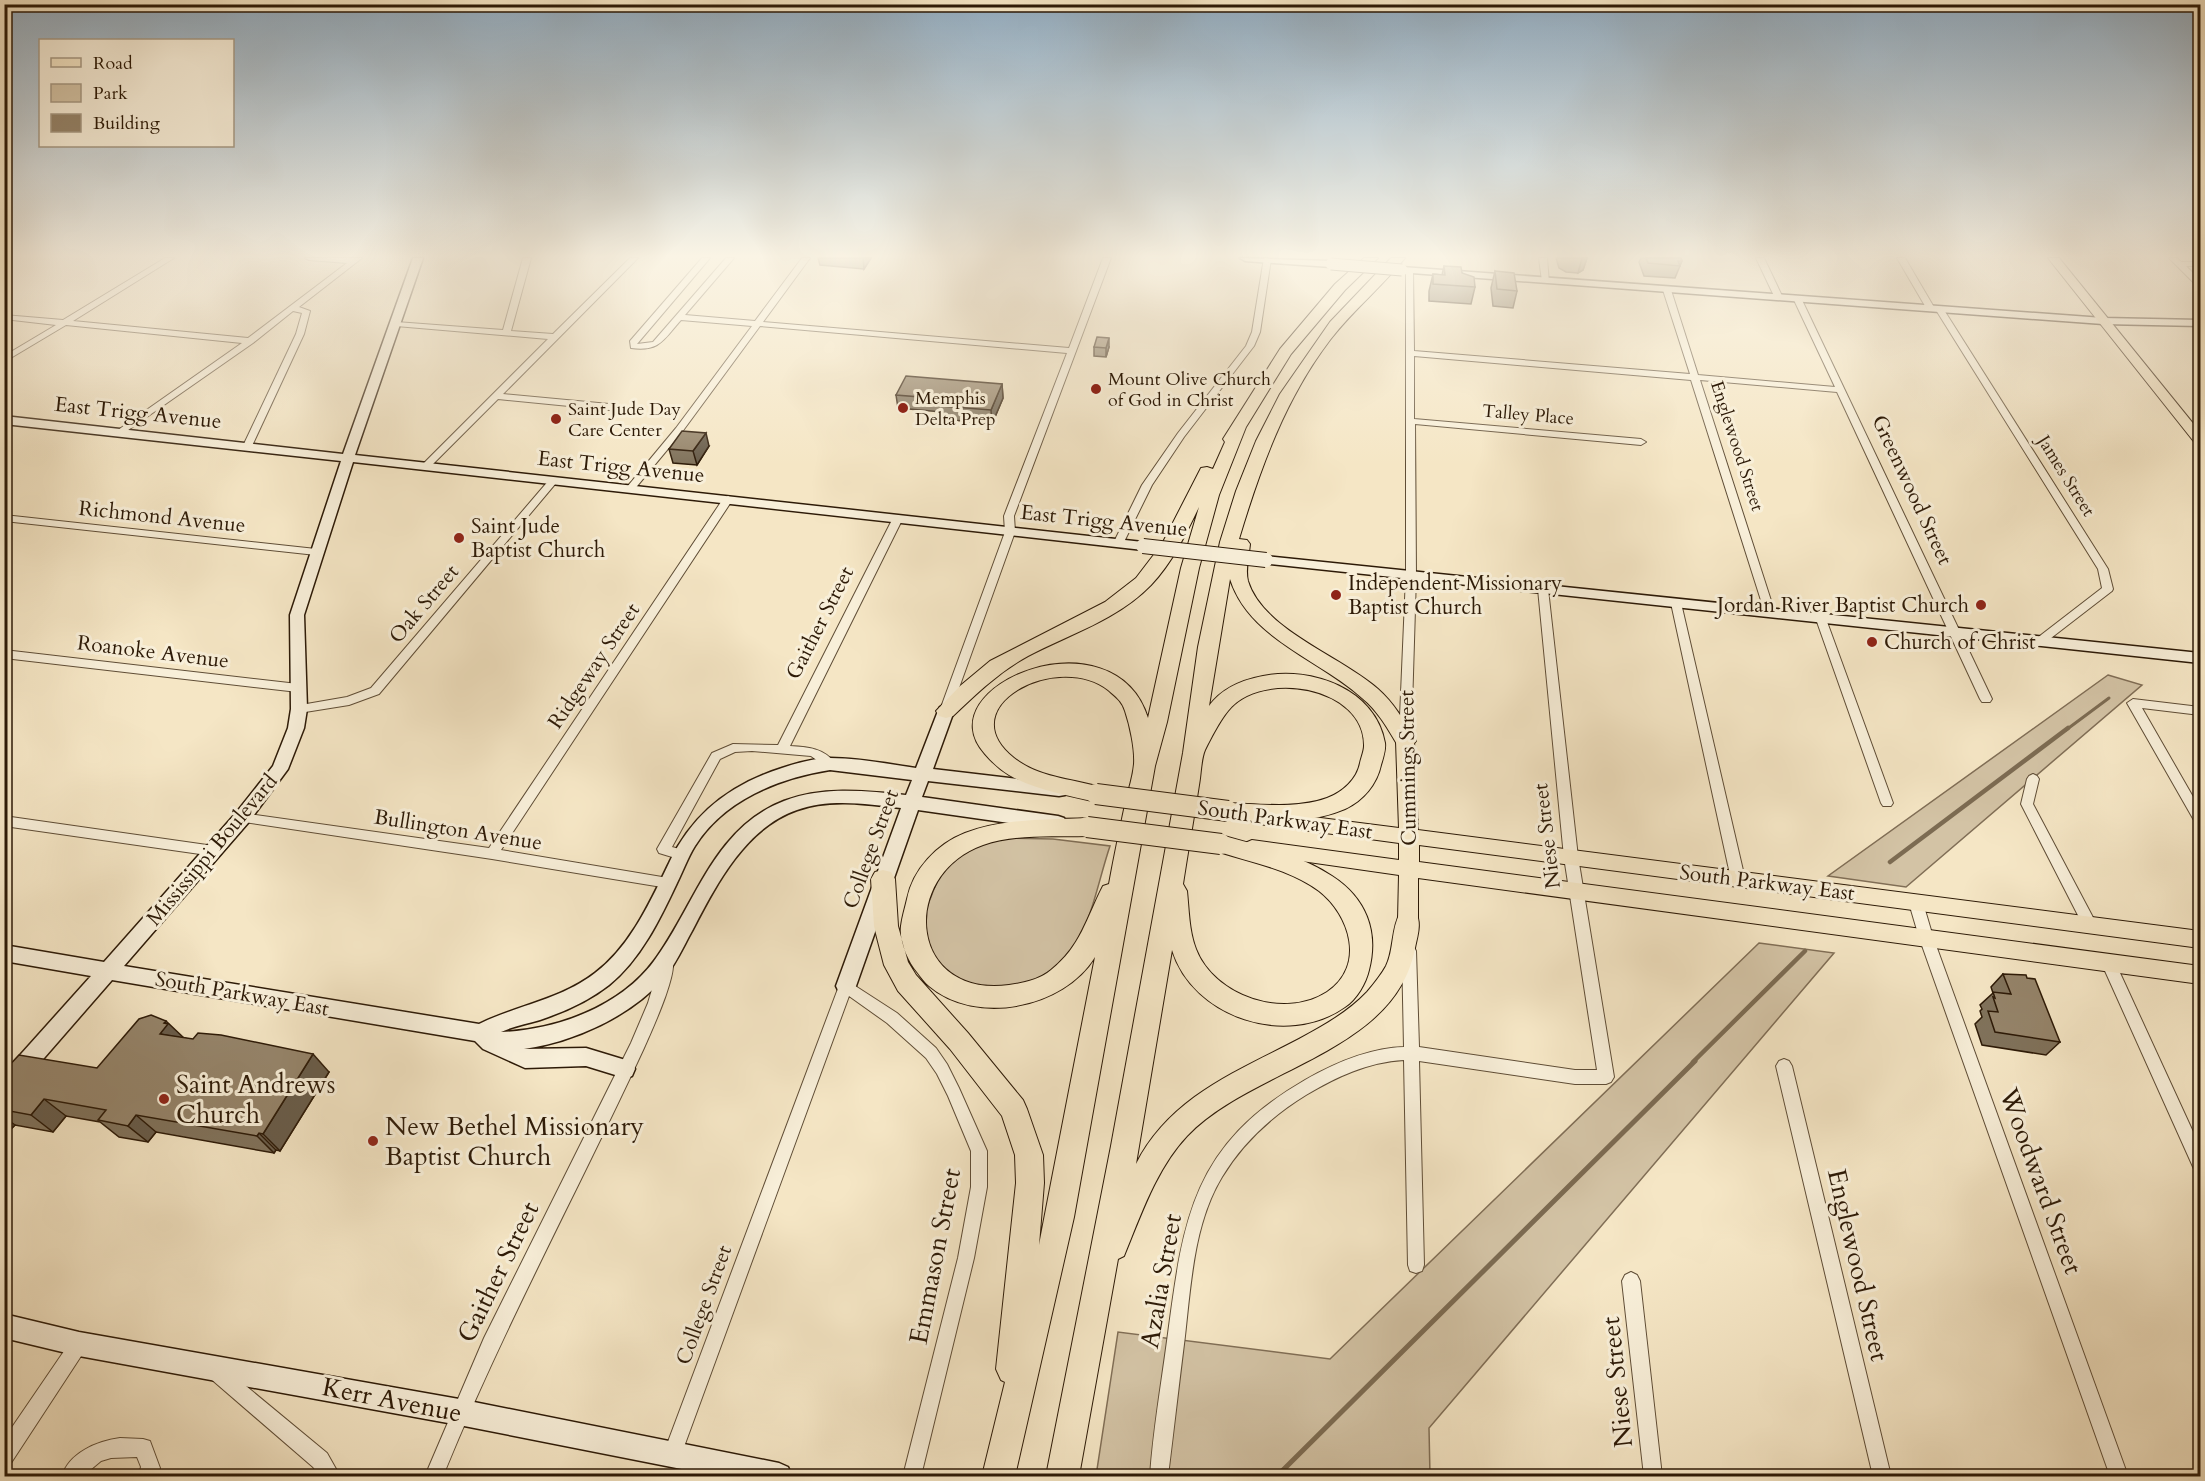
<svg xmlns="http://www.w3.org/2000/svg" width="2205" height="1481" viewBox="0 0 2205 1481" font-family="Cardo,serif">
  <rect width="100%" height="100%" fill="#f5e6c5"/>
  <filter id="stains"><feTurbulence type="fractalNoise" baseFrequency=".00333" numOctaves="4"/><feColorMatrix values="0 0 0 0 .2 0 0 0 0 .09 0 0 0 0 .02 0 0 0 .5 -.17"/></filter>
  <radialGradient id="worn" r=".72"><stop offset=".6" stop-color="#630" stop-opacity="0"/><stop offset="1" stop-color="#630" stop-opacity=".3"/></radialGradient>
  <path fill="#d3c3a5" stroke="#806e56" stroke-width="1.5" d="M2108,675L2142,685L1906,887L1828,876Z
    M1007,838L1053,839L1110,846C1090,905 1086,980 1007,986C999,986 988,989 979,988C966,985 950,973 938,967L921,923L942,868L980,843Z
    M1759,943L1834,953L1429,1428L1430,1476H1096L1118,1332L1330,1359Z"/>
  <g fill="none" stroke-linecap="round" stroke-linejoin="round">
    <path stroke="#7c6b52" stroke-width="3" d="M2066,730L2109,698"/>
    <path stroke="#7c6b52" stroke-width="4.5" d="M1890,862L2068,728
      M1693,1062L1805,951"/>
    <path stroke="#7c6b52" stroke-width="5" d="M1277,1476L1695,1061"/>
    <defs>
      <path id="street" d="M165,258H174L73,321L248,338L347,263L309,260L305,258H362L299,307L310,311L304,334L251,448L248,449L243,446L296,334L302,313L293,311L253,343L121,435L116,432L118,430L242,343L66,325L4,362V356L56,325L4,319V315L63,320Z
        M523,258H531L511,331L553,334L630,258H638L503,394L620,405L624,408L620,411L498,399L428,469H422V465L548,339L396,326L392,324L396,322L503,330Z
        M702,258H710L637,344L653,342L726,258H734L685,315L755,321L802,258H810L763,322L1069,348L1103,258H1111L1014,516L1015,532L950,713L946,714L940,710L1005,532L1004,516L1067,353L760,326L682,432L633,491H627V487L676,428L752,326L681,320C664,339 660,352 631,348L630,341Z
        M1264,258L1271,259L1260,332L1254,346L1184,437L1152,485L1122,546H1114L1113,544L1142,485L1178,433L1246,346L1252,332Z
        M1539,258H1547L1549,283L1542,281Z
        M1756,258H1764L1783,298L1782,300L1775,298Z
        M1897,258H1905L1935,309L1934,311H1928Z
        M2169,258H2177L2181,262H2200V266H2186L2200,280V286H2197Z
        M1406,268L1413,270L1414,351L1690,374L1663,290L1667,288L1671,290L1698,375L1835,387L1794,300L1801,298L1992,699L1990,702H1982L1980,699L1837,392L1700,380L1775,613L1770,616L1765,613L1691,380L1414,356V419L1641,439L1646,442L1641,445L1415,424L1416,576L1411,740L1405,744L1401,743L1399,740L1406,576Z
        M1937,308L1944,310L2108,569L2113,589L2112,591L2042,645L2038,646L2032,642L2102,588L2098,569L1936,310Z
        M553,478L558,481L556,483L379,694L349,705L299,713L295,712L293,709L295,706L347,697L371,688L550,479Z
        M728,496L733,499L501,850L668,878L673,879L675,883L673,887L668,888L492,859L237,821L236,818L237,815L242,813L489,848L723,499Z
        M4,515L316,549L321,552L316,555L4,521Z
        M898,515L903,518L790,746C808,747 824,748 836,764L834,767H826L811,756L752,751L735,752L720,759L672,847L687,851L689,855L687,859L682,860L659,853L657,849L712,753L733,744L778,745L893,518Z
        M1543,586L1548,589L1578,857L1614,1077L1611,1082L1606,1084H1575L1419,1061L1424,1265L1422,1271L1416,1273L1410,1271L1408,1265L1404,1060C1368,1062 1336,1077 1306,1095C1272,1116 1243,1142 1222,1177C1194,1223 1191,1283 1185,1336C1179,1382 1174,1429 1168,1476H1150C1153,1431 1161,1386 1167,1341C1183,1220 1191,1146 1305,1080C1335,1063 1369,1048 1404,1047L1402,951L1404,947L1409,945L1414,947L1416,951L1419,1047L1575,1070H1597L1564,857L1538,589Z
        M1676,600L1681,603L1745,879L1743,883L1738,884L1733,883L1731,879L1671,603Z
        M1821,615L1826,619L1893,803L1891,806H1883L1881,803L1816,619Z
        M4,650L298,684L304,688L298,692L4,658Z
        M2133,699L2200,707V715L2142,708L2200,809V824L2195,822L2127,703Z
        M2033,774L2037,776L2039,779L2033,804L2097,925L2095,929L2090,931L2085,929L2021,804L2027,779L2029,776Z
        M4,816L214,846L219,847L221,851L219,855L214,856L4,826Z
        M1916,898L1921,899L1923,903L1933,937L2128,1476H2110L1919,937L1909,903L1911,899Z
        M667,956L672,958C679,972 651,1032 644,1048C578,1191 502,1330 443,1476H425L484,1338L631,1043L648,1003L660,962L662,958Z
        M2108,956L2113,958L2115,962L2200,1147V1171L2194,1169L2101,962L2103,958Z
        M846,980L897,1013L936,1048L947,1064L959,1088L987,1151V1187L974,1258L921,1476H903L958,1258L971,1187V1151L948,1096L937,1074L926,1058L887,1023L849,996L681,1455L679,1462L672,1464L665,1462L663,1455L839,986L841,982Z
        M1784,1059L1789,1061L1792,1066L1891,1476H1873L1776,1066L1779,1061Z
        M1631,1272L1637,1275L1640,1281L1662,1476H1644L1622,1281L1625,1275Z
        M79,1335L85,1338L88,1344L85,1350L11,1463L4,1465V1439L73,1338Z
        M217,1364L223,1367L327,1453L340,1476H320L313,1467L211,1379L208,1373L211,1367Z
        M120,1438L143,1439L150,1441L160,1468L157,1476H138L141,1467L137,1457L111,1458L101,1461L83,1476H62C69,1453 97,1441 120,1438Z"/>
      <path id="secondary" d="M413,258H423L355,455L1143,542L1150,546L1143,550L353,462L304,615L307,709L304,728L288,769L248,823L124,966L479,1024C517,1005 560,1000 595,973C631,946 651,900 670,861C693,813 731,784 782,768C797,763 814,758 830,758C859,758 888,764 916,768L938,711L940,707H952L954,711L933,769L1059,784L1065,785L1068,790L1065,795L1059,796L928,781L922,797L1058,816L1064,818L1067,823L1064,828L1058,830L918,810L856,986L853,992L846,994L839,992L836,986L901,808C868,804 829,798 797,810C745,828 716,885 692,931C683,947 676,964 664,978C631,1016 574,1042 524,1049L586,1048L632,1062L635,1069L632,1076L625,1078L586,1066L525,1068L483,1049L475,1041L112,980L11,1096L4,1098V1073L91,976L4,961V945L104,962L236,813L273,766L288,728L291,709L290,615L341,461L4,424V416L343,454ZM830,770L912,780L906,795C866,791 822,786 784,801C713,828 695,906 654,961C620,1007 556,1030 501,1032C514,1026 527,1024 540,1020C564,1012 590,1000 609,985C641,959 660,919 677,883C683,871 688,857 695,846C724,800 779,778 830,770Z
        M1240,258L1331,261L1336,264L1331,267L1245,261Z
        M1402,267L2103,318L2200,320V326L2103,324L1398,272V268Z
        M1266,556L2200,653V663L1261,563L1259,560L1261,557Z
        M4,1314L79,1332L459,1399L779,1463L788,1467L792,1476H717L459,1425L79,1356L4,1338Z"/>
      <path id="primary" d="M2048,258H2059L2200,432V444L2195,443Z
        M1405,735L1411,736L1414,741L1418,830L2200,931V948L1419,845V862L2200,966V984L1418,878V920L1415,926L1408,928L1401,926L1398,920L1399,875L1245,853L1242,848L1245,843L1252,840L1399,860V843L1259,824L1252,822L1249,817L1252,812L1259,810L1399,828L1396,741L1399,736Z"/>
      <path id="highway" d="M1364,258H1378L1345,290L1291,354L1246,427L1219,495L1199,568L1167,722L1155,766L1074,1217L1015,1476H982L1005,1382L1001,1380L996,1369L1016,1183L1015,1155L1002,1116L950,1049L898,991L884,965L874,926L871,879L875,872L883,870L891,872L895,879L898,926L908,962L916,975L968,1033L1023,1100L1027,1109L1043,1155L1044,1183L1039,1245L1095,957C1064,1008 976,1026 929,986C925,983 921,977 917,972C908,961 899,941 901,926C902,917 905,908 907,899C913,869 937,844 965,833C1004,818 1046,820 1087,818L1095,821L1098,827L1095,833L1087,836C1053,837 1015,834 983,845C899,875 908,998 1009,985C1023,983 1039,980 1051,970C1081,946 1086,919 1103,886L1109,884C1114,856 1120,828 1126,800C1129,788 1133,776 1134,764C1135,749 1130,726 1125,711C1122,701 1116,697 1108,690C1058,651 949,706 1014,758C1039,778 1074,779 1104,788L1107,794L1104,800L1096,802C1067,795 1035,790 1009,775C999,769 992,762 985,754C923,686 1114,609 1148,718L1181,568L1199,507C1186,534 1172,563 1151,585C1117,620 1070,634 1028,656C999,672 977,693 953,716L946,718L939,716L936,711L960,686L990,661L1105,602L1136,578L1162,544L1201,468L1207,467L1213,469L1225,442L1223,439L1280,349L1335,284Z
        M1391,258H1405C1382,287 1353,310 1330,340C1285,399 1260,469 1239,539L1247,540L1250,544C1249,556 1245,569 1248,581C1263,630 1341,656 1378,689C1394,703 1405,722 1416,741L1412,746L1405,749L1398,746C1388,729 1378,711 1362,698C1319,659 1249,639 1230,579L1209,706C1222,688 1242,680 1263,676C1311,666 1376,689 1385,743C1386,750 1383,758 1381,765C1377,784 1363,801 1345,809C1308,825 1267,821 1228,819L1220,817L1217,811L1220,805L1228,803C1260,804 1296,809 1327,798C1343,792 1357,779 1360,763C1361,758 1364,751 1364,746C1365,686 1261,669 1228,711C1219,722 1211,738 1205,750C1201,759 1201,775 1199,785C1194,818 1188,851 1183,884L1187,891C1189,910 1189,931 1196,949C1214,996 1284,1020 1327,992C1366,966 1350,915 1319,891C1288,868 1248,862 1213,850L1210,844L1213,838L1221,835C1258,846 1299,854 1332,876C1366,898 1379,931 1369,970C1366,983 1357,999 1345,1007C1287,1048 1193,1018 1172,950L1136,1164C1170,1097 1236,1072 1299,1039C1323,1026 1348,1012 1367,992C1373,985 1381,975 1386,966C1394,950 1391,929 1400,913L1408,910L1416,913C1422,924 1417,937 1415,948C1396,1053 1251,1068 1187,1136C1156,1169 1141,1215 1124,1256L1118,1259L1079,1476H1046L1111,1146L1183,753L1198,647L1220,542L1236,491L1256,441L1280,394L1330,322Z"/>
    </defs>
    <use href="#street" stroke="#5f4d36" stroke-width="2"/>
    <use href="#secondary" stroke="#2d1a07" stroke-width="3"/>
    <use href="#primary" stroke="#2d1a07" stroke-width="2"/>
    <use href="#highway" stroke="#2d1a07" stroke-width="2"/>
    <use href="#street" fill="#f8efd9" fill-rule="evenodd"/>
    <use href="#secondary" fill="#f8efd9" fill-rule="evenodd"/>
    <use href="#primary" fill="#f5e6c5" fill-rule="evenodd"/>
    <use href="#highway" fill="#f5e6c5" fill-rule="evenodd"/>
    <defs>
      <path id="secondary-bridge-far1" d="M1331,264L1402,270"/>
      <path id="secondary-bridge" d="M1143,546L1266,560"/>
      <path id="primary-bridge" d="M1096,794L1228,811
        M1087,827L1221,844"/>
    </defs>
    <use href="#secondary-bridge-far1" stroke="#2d1a07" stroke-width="13" stroke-linecap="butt"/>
    <use href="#secondary-bridge" stroke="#2d1a07" stroke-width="16" stroke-linecap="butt"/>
    <use href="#primary-bridge" stroke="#2d1a07" stroke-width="22" stroke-linecap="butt"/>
    <use href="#secondary-bridge-far1" stroke="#f8efd9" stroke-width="11"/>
    <use href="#secondary-bridge" stroke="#f8efd9" stroke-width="14"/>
    <use href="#primary-bridge" stroke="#f5e6c5" stroke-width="20"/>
  </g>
  <path fill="#80725b" stroke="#2d1a07" stroke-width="1.5" d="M818,258H871L864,269L820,265Z
    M1556,258H1587L1583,270L1578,273L1566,272L1559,268Z
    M1641,258H1681L1682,261L1675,278L1644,276L1639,262Z
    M1444,266L1462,273L1475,287L1471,304L1429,301V291L1433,274L1442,275Z
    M1495,271L1517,291L1513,308L1493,306L1491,288Z
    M1094,347H1109L1106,357L1094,356Z
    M1002,384L1003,398L992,424L943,419L942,412L898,408L896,395Z
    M709,446L697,465L673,463L669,449Z
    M2003,974L2060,1042L2046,1055L1982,1045L1975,1024L1982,1017L1980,1011L1982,1009L1980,1005L1993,993L1991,987Z
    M184,1038L329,1072L280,1151L276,1150L274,1153L156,1132L148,1142L119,1137L100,1122L66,1116L53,1132L15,1125L12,1128L4,1127V1071L97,1068Z"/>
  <path fill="#685c4a" stroke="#2d1a07" stroke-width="1.5" d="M863,258H871L864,269Z
    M1582,258H1587L1583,270L1578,273Z
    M1109,338V347L1106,357V348Z
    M1002,384L1003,398L992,424L991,410Z
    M706,433L709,446L697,465L693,451Z
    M166,1021L185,1039L160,1034Z
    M313,1054L329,1072L280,1151L263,1134Z
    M44,1099L66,1116L53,1132L31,1115Z
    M136,1115L156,1132L148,1142L128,1126Z
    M4,1117L15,1125L12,1128L4,1123Z
    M259,1133L276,1150L274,1153L257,1136Z"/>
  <path fill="#95846a" stroke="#2d1a07" stroke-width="1.5" d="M1646,258H1681L1682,261H1678L1680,266L1648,263Z
    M1444,266L1461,267L1462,273L1474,277L1475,287L1433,284V274L1445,275Z
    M1495,271L1514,273L1517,291L1497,289Z
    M1097,337L1109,338L1106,348L1094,347Z
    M906,376L1002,384L991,410L942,406L945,399L896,395Z
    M682,431L706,433L693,451L669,449Z
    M2003,974L2026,975L2027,978L2035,979L2060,1042L1995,1032L1988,1011L1998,1012L1993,997L1995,998L1993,992L2011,994Z
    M151,1015L166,1021L164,1023L168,1024L160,1034L193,1039L198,1033L221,1035L313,1054L263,1134L259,1133L257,1136L136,1115L128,1126L98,1120L106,1110L44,1099L31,1115L4,1110V1071L19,1055L97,1068L139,1019Z"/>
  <linearGradient id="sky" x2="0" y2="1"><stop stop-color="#92acc0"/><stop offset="0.55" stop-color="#faf4e5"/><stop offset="1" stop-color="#faf4e5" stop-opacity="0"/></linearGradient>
  <rect width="2205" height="465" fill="url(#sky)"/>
  <g fill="#8f2418" stroke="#f8efd9" stroke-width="2">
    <circle cx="1096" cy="389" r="6"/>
    <circle cx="903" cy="408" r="6"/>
    <circle cx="556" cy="419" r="6"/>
    <circle cx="459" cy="538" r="6"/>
    <circle cx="1336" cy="595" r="6"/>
    <circle cx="1981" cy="605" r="6"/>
    <circle cx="1872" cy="642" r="6"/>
    <circle cx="164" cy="1099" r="6"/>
    <circle cx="373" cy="1141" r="6"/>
  </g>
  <g text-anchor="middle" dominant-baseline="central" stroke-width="6" stroke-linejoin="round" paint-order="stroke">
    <g font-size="18" fill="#2d1a07" stroke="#f8efd9" text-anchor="start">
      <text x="1108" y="379">Mount Olive Church<tspan x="1108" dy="21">of God in Christ</tspan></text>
      <text x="915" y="398">Memphis<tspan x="915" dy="21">Delta Prep</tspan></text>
      <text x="568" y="409">Saint Jude Day<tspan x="568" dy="21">Care Center</tspan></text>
    </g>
    <g font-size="18" fill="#2d1a07" stroke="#f8efd9">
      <text transform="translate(1528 415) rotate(5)">Talley Place</text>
      <text transform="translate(1737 446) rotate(72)">Englewood Street</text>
      <text transform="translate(2066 476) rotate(58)">James Street</text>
    </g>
    <g font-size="21" fill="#2d1a07" stroke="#f8efd9">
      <text transform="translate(138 413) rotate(6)">East Trigg Avenue</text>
      <text transform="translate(621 467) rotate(6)">East Trigg Avenue</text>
      <text transform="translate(1912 490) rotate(65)">Greenwood Street</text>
      <text transform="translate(162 517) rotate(6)">Richmond Avenue</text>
      <text transform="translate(1104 521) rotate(6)">East Trigg Avenue</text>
      <text transform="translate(424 604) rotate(-50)">Oak Street</text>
      <text transform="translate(820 623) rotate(-63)">Gaither Street</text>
      <text transform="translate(153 652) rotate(7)">Roanoke Avenue</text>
      <text transform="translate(594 666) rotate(-56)">Ridgeway Street</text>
      <text transform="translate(1408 768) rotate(-91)">Cummings Street</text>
      <text transform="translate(1285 820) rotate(8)">South Parkway East</text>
      <text transform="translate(458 830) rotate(9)">Bullington Avenue</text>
      <text transform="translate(1547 836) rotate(-97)">Niese Street</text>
      <text transform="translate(871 849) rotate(-70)">College Street</text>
      <text transform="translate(212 850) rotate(-50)">Mississippi Boulevard</text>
      <text transform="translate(1767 883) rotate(7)">South Parkway East</text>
      <text transform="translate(242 994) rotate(10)">South Parkway East</text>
      <text transform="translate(704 1305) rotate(-70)">College Street</text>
    </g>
    <g font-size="21" fill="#2d1a07" stroke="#f8efd9" text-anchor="start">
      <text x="471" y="526">Saint Jude<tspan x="471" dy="24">Baptist Church</tspan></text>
      <text x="1348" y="583">Independent Missionary<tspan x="1348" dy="24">Baptist Church</tspan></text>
      <text x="1969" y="605" text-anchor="end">Jordan River Baptist Church</text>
      <text x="1884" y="642">Church of Christ</text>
    </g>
    <g font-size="26" fill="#2d1a07" stroke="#f8efd9" text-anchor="start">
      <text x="176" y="1084">Saint Andrews<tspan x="176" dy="30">Church</tspan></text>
      <text x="385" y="1126">New Bethel Missionary<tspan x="385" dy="30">Baptist Church</tspan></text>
    </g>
    <g font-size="26" fill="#2d1a07" stroke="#f8efd9">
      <text transform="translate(2041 1181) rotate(70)">Woodward Street</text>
      <text transform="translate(935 1256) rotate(-79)">Emmason Street</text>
      <text transform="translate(1858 1265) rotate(77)">Englewood Street</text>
      <text transform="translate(498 1272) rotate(-64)">Gaither Street</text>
      <text transform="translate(1161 1281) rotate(-80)">Azalia Street</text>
      <text transform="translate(1617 1382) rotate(-96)">Niese Street</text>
      <text transform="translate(392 1400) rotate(11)">Kerr Avenue</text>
    </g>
  </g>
  <rect width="2205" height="1481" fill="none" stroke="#f5e6c5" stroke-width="24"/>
  <rect x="6" y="6" width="2193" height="1469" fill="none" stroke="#2d1a07" stroke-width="3"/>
  <rect x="12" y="12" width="2181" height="1457" fill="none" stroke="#2d1a07" stroke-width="1.5"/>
  <rect x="39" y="39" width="195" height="108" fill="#f8efd9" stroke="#a79a85" stroke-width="1.5"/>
  <rect x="51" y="58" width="30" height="9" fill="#f5e6c5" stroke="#a79a85" stroke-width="1.5"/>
  <text x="93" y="69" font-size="18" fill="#2d1a07">Road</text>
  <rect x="51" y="84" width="30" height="18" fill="#d3c3a5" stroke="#a79a85" stroke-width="1.5"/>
  <text x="93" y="99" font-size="18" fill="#2d1a07">Park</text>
  <rect x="51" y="114" width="30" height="18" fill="#95846a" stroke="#a79a85" stroke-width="1.5"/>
  <text x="93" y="129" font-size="18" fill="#2d1a07">Building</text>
  <rect width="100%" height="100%" filter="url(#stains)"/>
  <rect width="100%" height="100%" fill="url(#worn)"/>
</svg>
